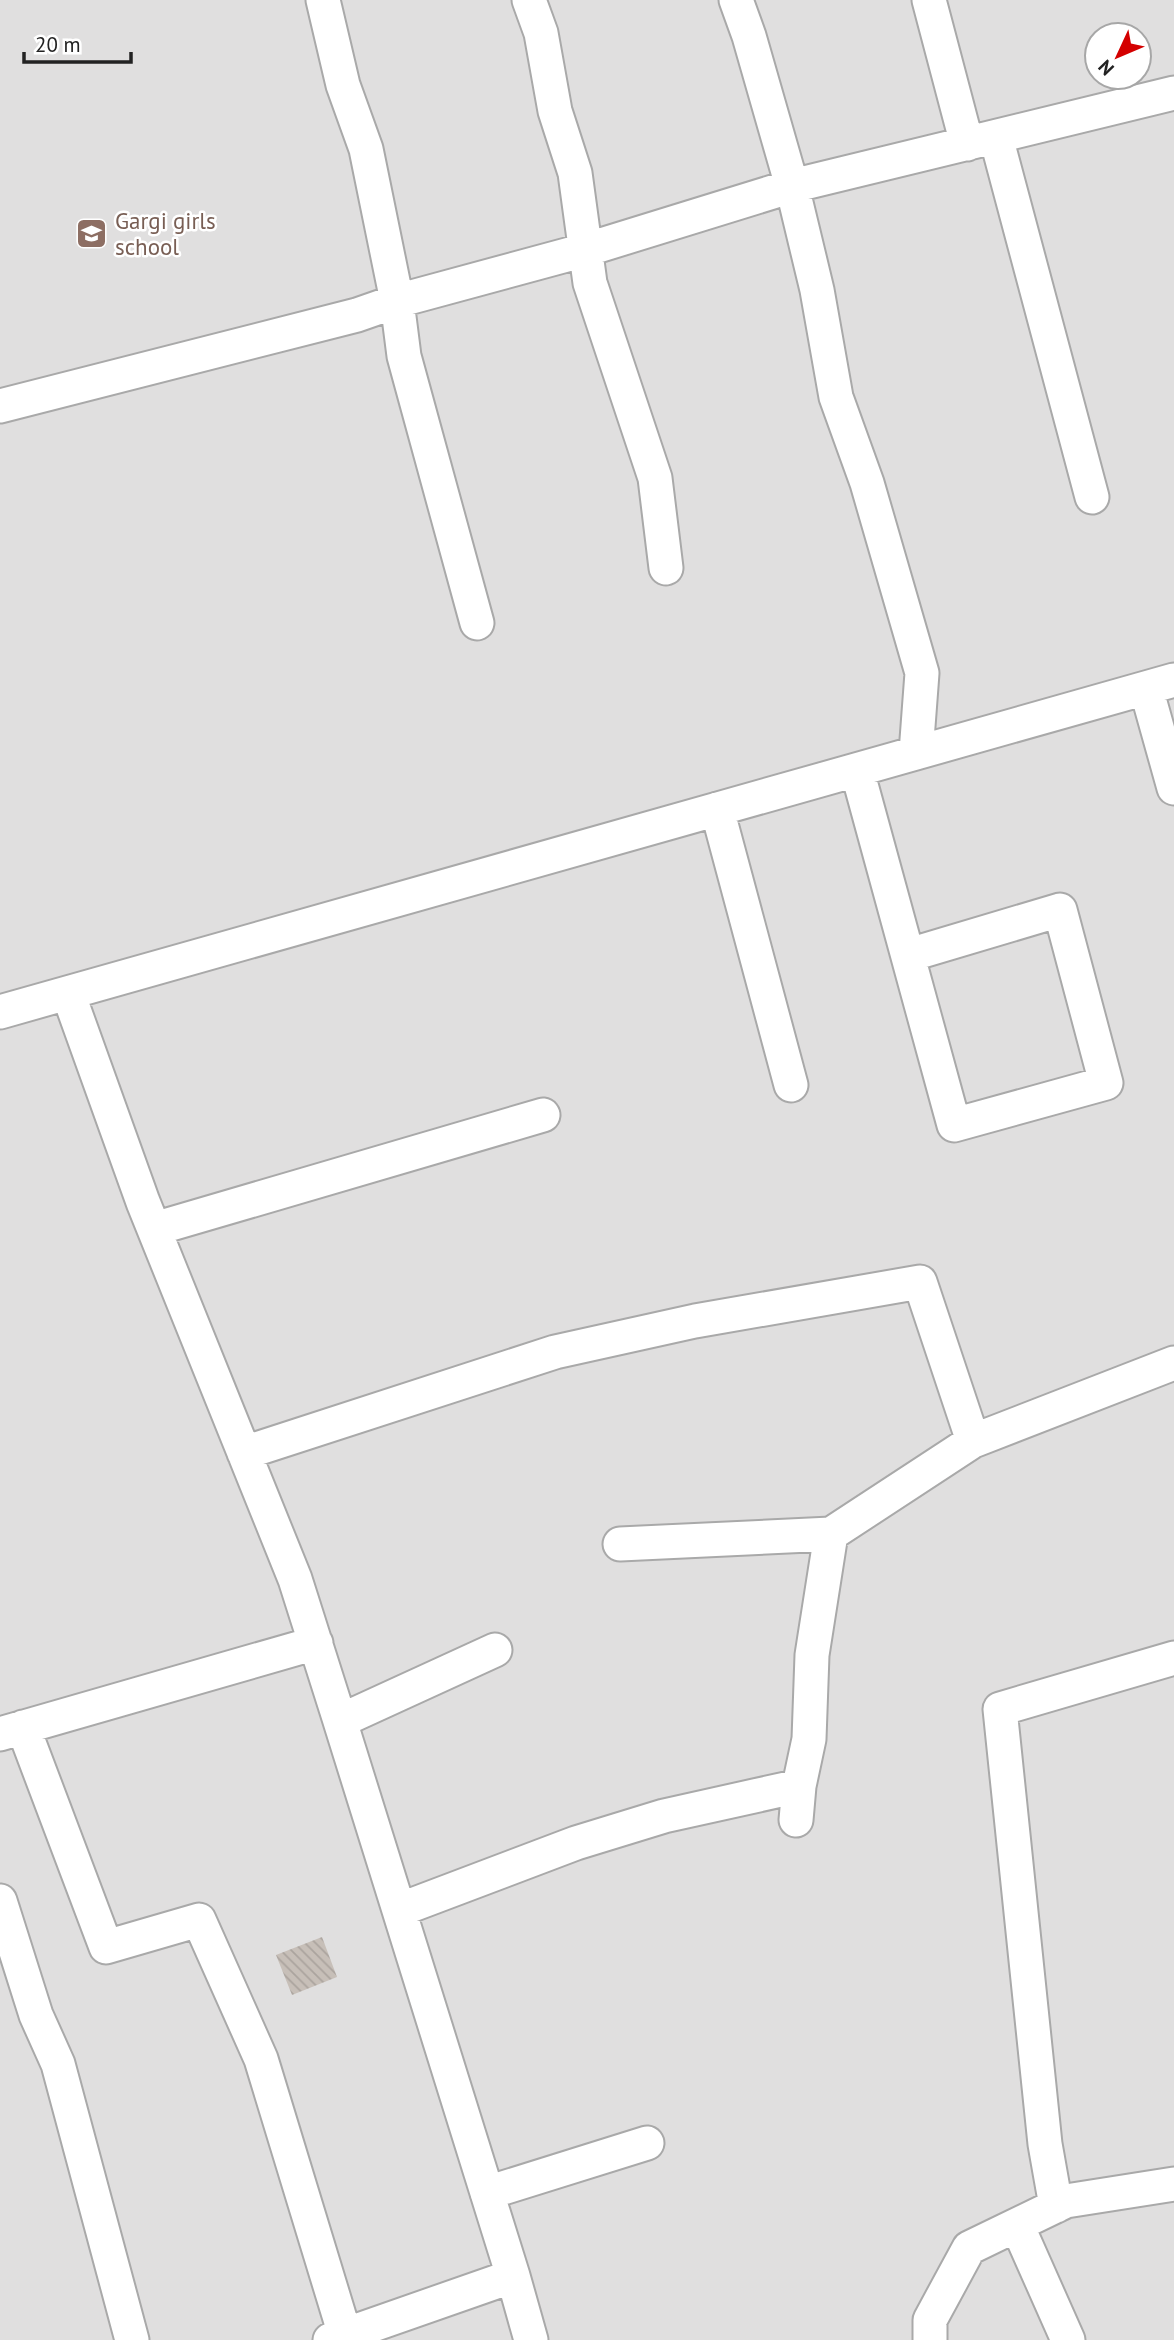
<svg xmlns="http://www.w3.org/2000/svg" width="1174" height="2340" viewBox="0 0 1174 2340" font-family="'PT Sans',sans-serif">
  <defs>
    <pattern id="building-back-hatch" width="6" height="6" patternUnits="userSpaceOnUse" patternTransform="scale(1.75)"><rect width="6" height="6" fill="#c7bfb8"/><path d="M-1 5l2 2M0 0l6 6M5-1l2 2" fill="none" stroke="#aba49e"/></pattern>
  </defs>
  <rect width="100%" height="100%" fill="#f2efe9"/>
  <path fill="#e0dfdf" fill-rule="evenodd" d="M0,0H1174V2340H0ZM1097,35H1139V77H1097Z"/>
  <path fill="url(#building-back-hatch)" d="M322,1937L337,1977L292,1995L276,1955Z"/>
  <g fill="none" stroke-linecap="round" stroke-linejoin="round">
    <defs>
      <path id="street" d="M323,0L343,85L366,149L397,301L585,250L792,186L1174,93
        M529,0L541,33L555,111L575,173L590,283L655,478L666,568
        M736,0L749,36L792,186L817,290L836,397L867,483L922,673L916,753
        M929,0L967,144
        M996,137L1092,497
        M0,406L357,315L397,301L404,356L477,623
        M1146,688L1174,788
        M857,770L954,1125L1106,1083L1060,910L909,955
        M717,809L791,1085
        M68,993L143,1202L295,1579L340,1721
        M0,1012L1174,680
        M154,1229L543,1115
        M244,1453L555,1352L695,1321L920,1282L973,1441
        M620,1544L831,1534L973,1441L1174,1363
        M495,1650L340,1721L513,2276L531,2340
        M23,1727L106,1947L199,1920L261,2059L345,2335
        M0,1734L316,1643
        M796,1820L799,1786L809,1739L812,1655L831,1534
        M0,1901L36,2015L58,2064L132,2340
        M399,1910L576,1843L664,1816L799,1786
        M487,2193L647,2143
        M1056,2206L1045,2144L1000,1709L1174,1658
        M1017,2225L1068,2340
        M330,2340L513,2276
        M930,2340V2320L969,2248L1066,2201L1174,2184"/>
    </defs>
    <use href="#street" stroke="#a9a9a9" stroke-width="37"/>
    <use href="#street" stroke="#fff" stroke-width="33"/>
  </g>
  <defs>
    <symbol id="school-square" viewBox="-11 -11 22 22"><rect x="-9" y="-9" width="18" height="18" rx="4" fill="#8d6e63" stroke="#fff"/><path d="M0-5L7-2L0 1L-7-2ZM-4 1L0 2.5L4 1V4Q0 6-4 4Z" fill="#fff"/></symbol>
  </defs>
  <g fill-rule="evenodd">
    <use href="#school-square" x="74" y="216" width="35" height="35"/>
  </g>
  <g text-anchor="middle" dominant-baseline="central" stroke-width="5" stroke-linejoin="round" paint-order="stroke">
    <g font-size="23" fill="#785e54" stroke="#fff" text-anchor="start">
      <text x="115" y="220">Gargi girls<tspan x="115" dy="26">school</tspan></text>
    </g>
  </g>
  <g transform="translate(1118 56) rotate(226)"><circle r="33" fill="#ffffff" stroke="#a7a7a7" stroke-width="2"/>
  <path d="M0-5L12 26L0 18L-12 26Z" fill="#d40000"/>
  <text y="-10" font-size="19" font-weight="bold" text-anchor="middle" fill="#222222">N</text>
  </g>
  <path d="M24 52v10h107v-10" fill="none" stroke="#222222" stroke-width="3.5"/>
  <text x="35" y="52" font-size="21" fill="#222222" stroke="#ffffff" stroke-width="5" paint-order="stroke">20 m</text>
</svg>
